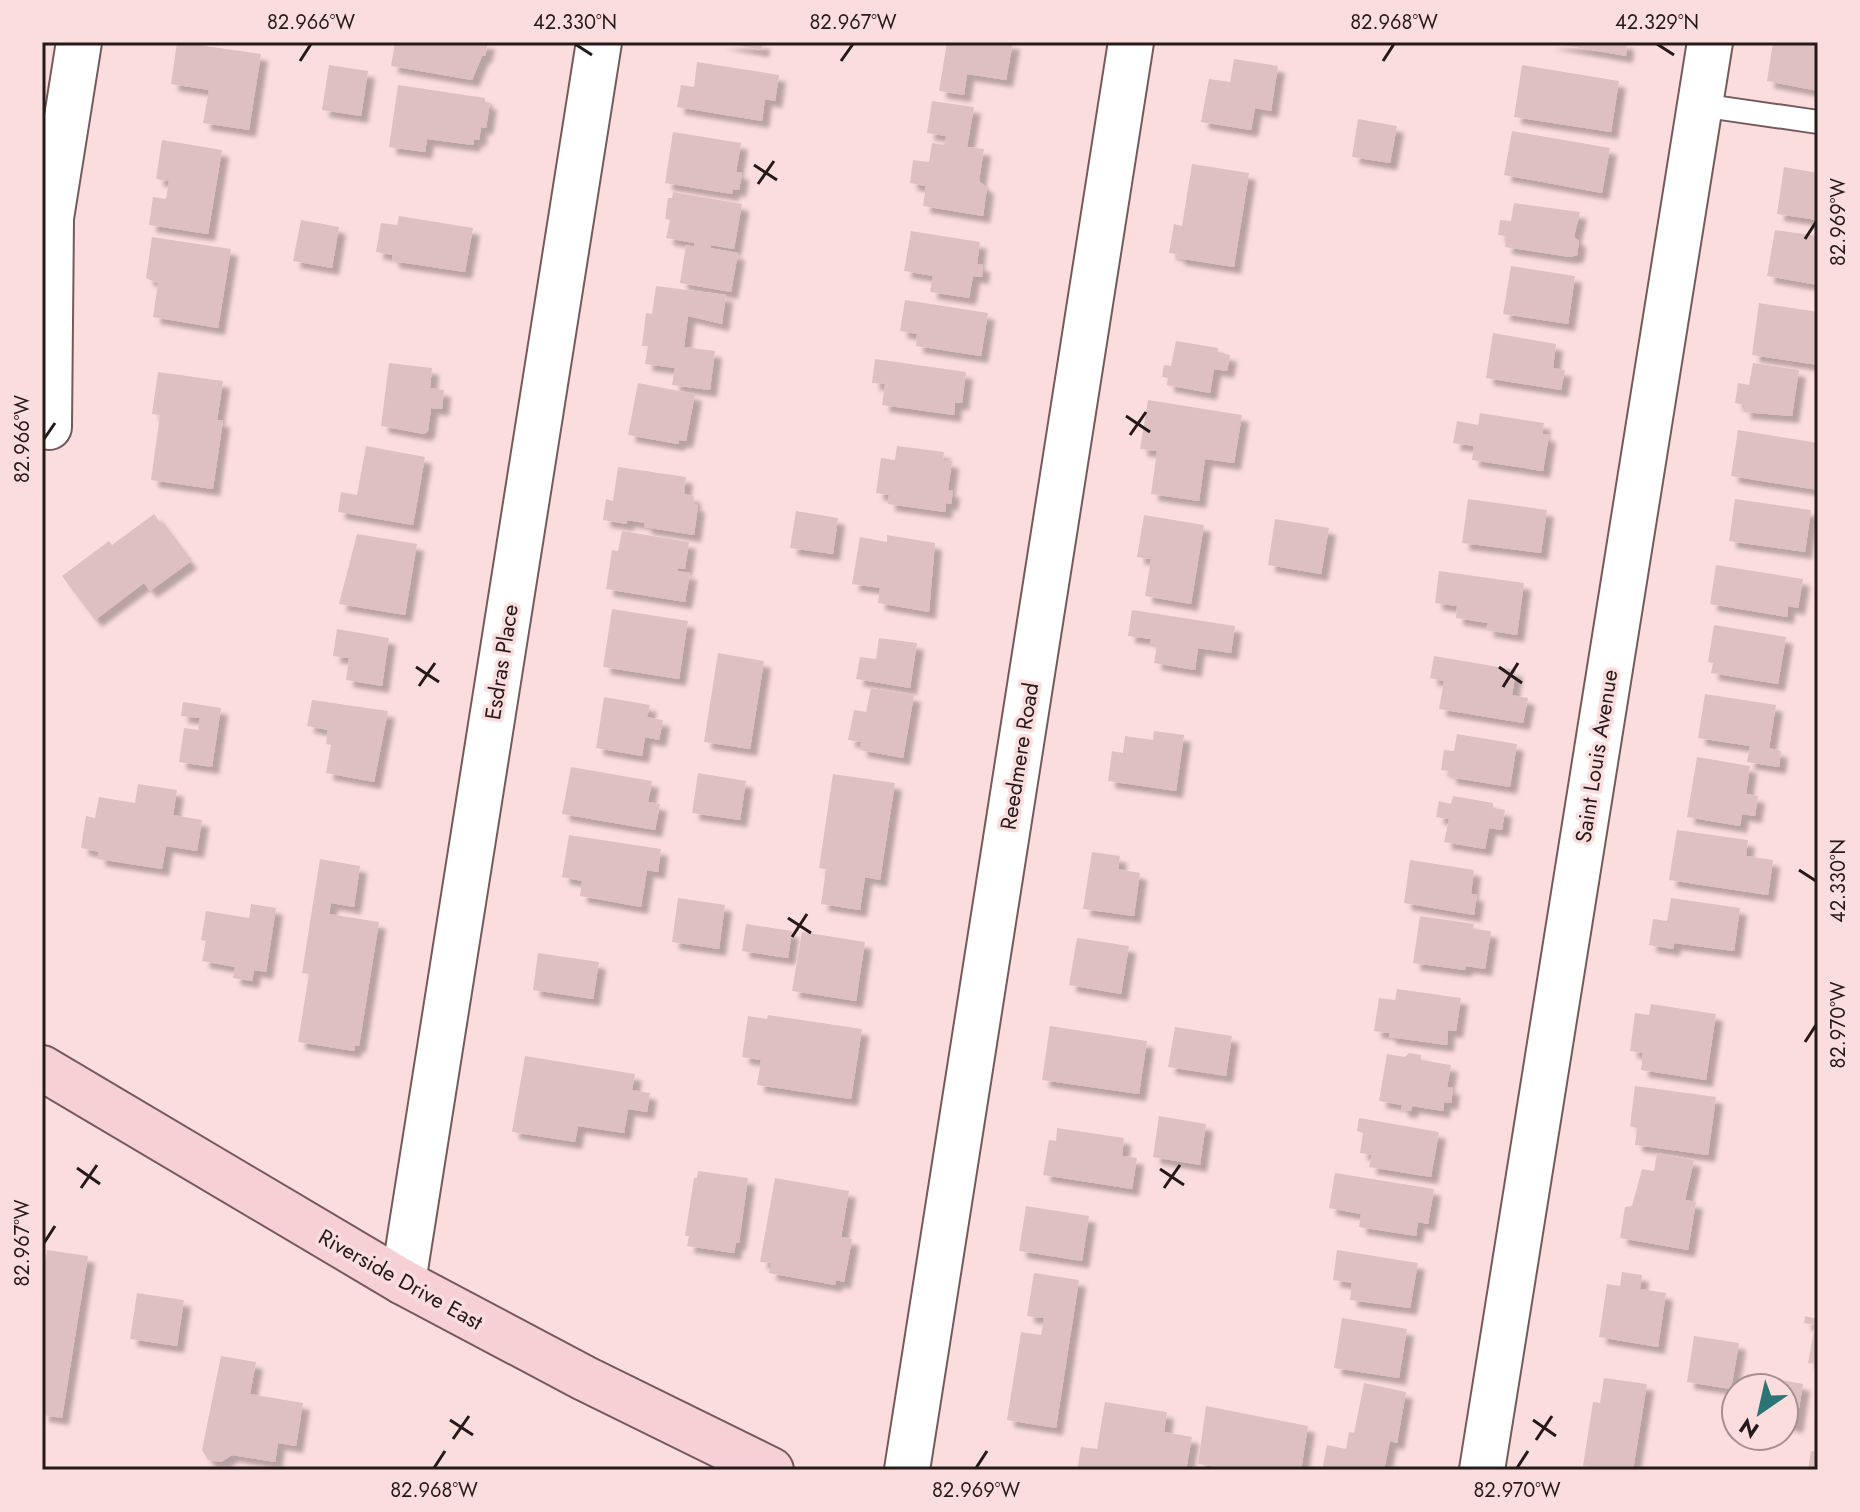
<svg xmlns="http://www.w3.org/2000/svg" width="1860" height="1512" viewBox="0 0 1860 1512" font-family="Jost,sans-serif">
  <defs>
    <filter id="shadow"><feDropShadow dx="7" dy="7" stdDeviation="2" flood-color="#0004"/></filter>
  </defs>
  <rect width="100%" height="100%" fill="#fcdddd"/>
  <path fill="#dec0c1" filter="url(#shadow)" d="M177,42L261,54L249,130L203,123L209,90L171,84Z
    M395,42H488L485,56H482L472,80L391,66Z
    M719,42H763L762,50Z
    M947,42H1013L1006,80L967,74L964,95L939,91Z
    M1546,42H1627L1626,56Z
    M1773,42H1818V91L1767,81Z
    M1234,59L1278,66L1271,111L1255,108L1251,130L1201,122L1209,79L1230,82Z
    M697,62L779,75L775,101L765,99L762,121L677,107L681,85L694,87Z
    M329,65L368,71L361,116L322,110Z
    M1522,65L1619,81L1611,132L1514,117Z
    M398,85L485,98V102L490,103L486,128L481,127L479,140L474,139L473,145L427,139L425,152L389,147Z
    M932,101L974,107L967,147L984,149L979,181L987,188L983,216L923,206L926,186L910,183L913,160L929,162L932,143L944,145L946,136L927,133Z
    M1358,119L1397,126L1390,163L1352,157Z
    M1512,131L1610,148L1602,193L1504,175Z
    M673,132L741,143L736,172L742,173L739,190L733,189L732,194L665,183Z
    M162,140L222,150L208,234L149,225L153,197L166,199L169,181L156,179Z
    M1192,164L1249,173L1234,267L1177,258L1178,254L1169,253L1174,224L1182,226Z
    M1784,167L1818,173V220L1777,214Z
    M673,192L742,204L734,249L711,245L710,248L738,253L731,292L680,283L686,245L694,247V243L666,238L670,220L665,219L668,198H672Z
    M1514,203L1580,212L1574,237L1579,241L1577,255L1570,257L1505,247L1506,236L1498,235L1500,220L1511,221Z
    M399,216L473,228L465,272L392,261V255L376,252L381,223L397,225Z
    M301,220L339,227L332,268L293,261Z
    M1775,230L1818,236V285L1767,276Z
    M911,231L980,242L977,264L983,265L982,277L973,276L969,298L930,292L933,276L904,271Z
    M152,237L231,249L218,328L153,317L158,283L146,278Z
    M1511,266L1575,276L1568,324L1503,314Z
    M656,286L726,295L722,324L688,316L684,347L715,351L710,390L672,385L675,368L645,364L648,346H642L646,313L652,314Z
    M905,300L988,313L981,356L916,346L917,334L900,331Z
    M1759,303L1818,312V365L1752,355Z
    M1493,333L1556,344L1553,368L1565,370L1561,390L1486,378Z
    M1176,341L1218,348V352L1230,355L1227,371L1214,369L1210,393L1167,385L1168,378L1162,377L1164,365L1171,366Z
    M875,359L966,372L962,403H955L954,415L882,405L885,384L872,383Z
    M389,363L432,368L430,388L444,390L442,409L431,408L428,431L424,434L381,426Z
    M1753,363L1799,370L1792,416L1743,412L1745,405L1735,403L1738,383L1749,385Z
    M158,372L223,381L217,420H223L213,489L151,480L160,415L152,414Z
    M638,383L695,394L686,441L679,440L678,444L628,435Z
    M1148,400L1242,415L1234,463L1205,459L1199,501L1151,494L1157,451L1140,449Z
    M1480,413L1544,423L1542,434L1549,435L1543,471L1472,460L1474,446L1453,443L1457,421L1478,425Z
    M1738,430L1818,443V490L1731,476Z
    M366,446L425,457L413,525L338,512L341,492L357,495Z
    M897,446L944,452L943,460L952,461L948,490L953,491L951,504L946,503L945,512L888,504L889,495L876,493L881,458L895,460Z
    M618,467L686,477L684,494L694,496L693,503L698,506L694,535L644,527L645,523L627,520V524L603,520L606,499L613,501Z
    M1468,499L1547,510L1541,553L1462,543Z
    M1735,499L1811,510L1805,552L1729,541Z
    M796,511L838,518L833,554L790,548Z
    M154,514L190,562L150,591L144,583L95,620L62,576L109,541L112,545Z
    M1144,515L1204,525L1191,604L1145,596L1151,559L1137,557Z
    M1275,519L1329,528L1321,574L1268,565Z
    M622,531L689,542L685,569L678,568L677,571L690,573L685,602L606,589L612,550L618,551Z
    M357,534L417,544L405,615L339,604Z
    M887,535L935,543L929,612L878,603L880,588L852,584L860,537L887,542Z
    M1716,565L1803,579L1798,608L1788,606L1787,617L1710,604Z
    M1439,571L1524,583L1517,635L1486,630L1488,623L1456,618L1457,606L1435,603Z
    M612,609L688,621L679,679L603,667Z
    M1132,610L1235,626L1231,653L1198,648L1195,670L1154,663L1157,645L1150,643L1151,639L1128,636Z
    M1714,625L1786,637L1778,684L1711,673L1713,663L1708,662Z
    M337,629L389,638L382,686L346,680L349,658L333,656Z
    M879,638L917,643L910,688L856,679L860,657L876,659Z
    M718,653L764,661L750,749L704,742Z
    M1434,656L1516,670L1512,695L1528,698L1523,723L1439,709L1444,681L1430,678Z
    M871,688L914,695L903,758L860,750L861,742L848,740L854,710L866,712Z
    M1705,694L1776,705L1769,748L1781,751L1779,767L1747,762L1750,746L1698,738Z
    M604,697L650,705L647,717L663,720L659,740L645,737L642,756L596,748Z
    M312,700L388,711L374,782L326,773L331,745L326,744L328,730L307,726Z
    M183,702L221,708L212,767L179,762L184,728L198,730L200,718L181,716Z
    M1154,731L1184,735L1176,791L1108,781L1112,751L1123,753L1125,736L1153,740Z
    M1457,734L1517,744L1510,787L1449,777L1450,771L1441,770L1444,750L1454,751Z
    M1697,757L1750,766L1746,794L1758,796L1755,816L1742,814L1740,826L1687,817Z
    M571,767L652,781L648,802L660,804L655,830L562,814Z
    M698,773L746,781L740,820L692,813Z
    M833,774L895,783L880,880L865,877L860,910L821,904L826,869L819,868Z
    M138,784L177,790L173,815L202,820L197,851L166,846L162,869L98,859L99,852L81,848L86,816L95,818L99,797L135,803Z
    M1453,796L1493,803V808L1505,810L1502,830L1489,828L1485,849L1444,842L1449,819L1436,817L1439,801L1451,804Z
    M1677,830L1748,840L1746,856L1773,860L1768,895L1669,880Z
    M569,835L661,849L658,872L647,870L641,907L580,896L582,881L562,877Z
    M1092,852L1120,856L1118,869L1140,873L1134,916L1083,909Z
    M320,859L360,866L354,907L331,903L329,914L379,922L359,1046L355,1045L354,1051L298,1042L309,974L302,973Z
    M1410,860L1474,870L1471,894L1477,895L1474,915L1404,903Z
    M678,898L725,905L719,949L672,942Z
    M1671,898L1740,908L1734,951L1674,943L1673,949L1649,945L1653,919L1667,921Z
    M251,904L276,908L266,972L254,970L252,981L233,978L235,967L202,961L206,941L201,940L206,911L249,918Z
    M1420,916L1474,924L1473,929L1491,931L1485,969L1466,966L1465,970L1413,963Z
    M746,924L792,931L788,958L742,951Z
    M802,932L865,942L856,1001L792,991Z
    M1077,938L1129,946L1121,994L1069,985Z
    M538,953L599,962L593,999L533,990Z
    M1397,989L1461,998L1456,1031L1448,1030L1447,1045L1389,1037V1033L1374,1031L1379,998L1395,1000Z
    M1651,1004L1716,1014L1706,1080L1641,1070L1643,1053L1630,1051L1635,1013L1649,1015Z
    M768,1015L862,1029L851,1099L757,1085L761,1060L742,1057L748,1016L767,1019Z
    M1050,1026L1147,1041L1139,1094L1042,1080Z
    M1175,1027L1232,1036L1226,1076L1168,1067Z
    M1409,1053L1421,1055V1060L1451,1065L1447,1087L1453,1088L1451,1103L1444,1102L1443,1111L1412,1106L1411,1111L1401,1110L1402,1105L1379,1101L1387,1054L1405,1057Z
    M525,1056L635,1074L632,1090L650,1093L647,1112L628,1109L624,1133L578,1126L575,1142L512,1132Z
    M1635,1086L1716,1097L1708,1155L1635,1145L1637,1128L1630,1126Z
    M1159,1116L1206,1124L1200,1165L1153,1157Z
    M1359,1118L1439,1132L1431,1177L1369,1167L1372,1155L1360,1153L1363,1133L1357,1131Z
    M1057,1128L1124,1138L1122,1156L1137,1158L1132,1189L1043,1175L1049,1140L1056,1141Z
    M1657,1153L1694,1160L1685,1200L1696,1202L1688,1250L1620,1238L1625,1207L1632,1206L1642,1169L1654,1171Z
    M698,1171L748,1178L739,1243H736L734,1253L687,1246L689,1236H685L694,1178H697Z
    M1335,1173L1434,1189L1428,1224L1418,1222L1416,1236L1359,1227L1361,1214L1329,1208Z
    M775,1178L849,1191L841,1237L852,1239L844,1282L836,1280L835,1285L769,1273L771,1263L760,1262Z
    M1026,1206L1089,1216L1082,1261L1019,1251Z
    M47,1250L88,1256L62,1418L42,1415V1281Z
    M1337,1250L1418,1263L1410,1308L1350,1300L1352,1283L1333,1280Z
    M1622,1272L1642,1275L1640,1289L1666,1293L1658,1347L1599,1337L1607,1284L1620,1286Z
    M1034,1273L1079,1280L1056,1428L1007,1420L1021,1332L1041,1335L1044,1318L1027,1316Z
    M137,1293L184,1300L177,1346L130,1339Z
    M1805,1316L1818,1319V1364L1808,1363L1815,1325L1804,1323Z
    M1342,1318L1407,1329L1399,1378L1334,1368Z
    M1694,1336L1739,1343L1731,1389L1687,1382Z
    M221,1356L256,1362L250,1394L303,1403L296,1446L278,1443L275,1462L232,1455L221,1462L208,1460L202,1450Z
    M1747,1374L1803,1384L1796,1426L1784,1423V1388H1744Z
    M1604,1378L1647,1384L1633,1470H1610L1583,1466L1593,1402L1600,1403Z
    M1364,1383L1406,1392L1397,1443L1390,1441L1384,1470H1322L1327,1445L1346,1449L1349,1432L1354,1433Z
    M1105,1402L1167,1412L1164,1432L1192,1437L1186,1470L1159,1468V1470H1077L1081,1447L1097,1449Z
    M1206,1406L1308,1426L1301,1470H1234L1198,1464Z
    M1811,1451L1818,1452V1470H1808Z"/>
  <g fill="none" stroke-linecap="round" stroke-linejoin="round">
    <defs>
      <path id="lane" d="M1700,105L1818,122"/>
      <path id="street" d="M49,427L51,218L79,42
        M403,1282L599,42
        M907,1470L1131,42
        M1482,1470L1710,42"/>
      <path id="secondary" d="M42,1068L403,1282L584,1378L771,1470"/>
    </defs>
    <use href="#lane" stroke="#755a5b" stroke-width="26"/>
    <use href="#street" stroke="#755a5b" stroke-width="48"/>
    <use href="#secondary" stroke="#755a5b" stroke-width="48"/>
    <use href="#lane" stroke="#fff" stroke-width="22"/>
    <use href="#street" stroke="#fff" stroke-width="44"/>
    <use href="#secondary" stroke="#f6d0d4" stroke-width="44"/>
  </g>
  <path fill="none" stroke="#251a1a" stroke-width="3" d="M575,44L592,55M1657,44L1674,55M300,61L311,44M841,61L853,44M1383,61L1394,44M754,165L777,180M758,184L774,161M1805,239L1816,222M1126,416L1150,432M1130,435L1146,412M44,439L55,423M416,667L439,682M1499,667L1522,683M419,686L435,663M1503,687L1518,663M1799,870L1816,881M788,918L811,933M792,937L807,914M1805,1042L1816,1025M77,1168L100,1184M1160,1169L1184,1185M81,1188L97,1165M1164,1188L1180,1165M44,1243L55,1226M450,1420L473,1435M1533,1420L1556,1436M453,1439L469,1416M1536,1440L1552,1416M434,1468L445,1451M976,1468L987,1451M1517,1468L1528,1451"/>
  <g text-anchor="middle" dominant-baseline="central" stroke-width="7" stroke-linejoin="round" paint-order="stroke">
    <g font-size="22" fill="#251a1a" stroke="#fcdddd">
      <text transform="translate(501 662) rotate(-81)">Esdras Place</text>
      <text transform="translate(1019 756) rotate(-81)">Reedmere Road</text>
      <text transform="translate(1596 756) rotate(-81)">Saint Louis Avenue</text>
      <text transform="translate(401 1279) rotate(29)">Riverside Drive East</text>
    </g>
  </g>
  <rect width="1860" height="1512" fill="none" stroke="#fcdddd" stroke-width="88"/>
  <g transform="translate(1760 1412) rotate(214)"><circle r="38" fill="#fcdddd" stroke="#a68f8f" stroke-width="2"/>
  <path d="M0-6L14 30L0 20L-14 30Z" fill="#2a7575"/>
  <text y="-12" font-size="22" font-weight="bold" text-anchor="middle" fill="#251a1a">N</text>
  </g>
  <rect x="44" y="44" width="1772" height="1424" fill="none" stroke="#251a1a" stroke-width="3"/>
  <g font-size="20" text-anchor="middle" fill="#251a1a">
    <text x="311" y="29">82.966°W</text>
    <text x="575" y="29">42.330°N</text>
    <text x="853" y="29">82.967°W</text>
    <text x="1394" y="29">82.968°W</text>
    <text x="1657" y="29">42.329°N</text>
    <text transform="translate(1838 222) rotate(-90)" y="7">82.969°W</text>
    <text transform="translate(22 439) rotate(-90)" y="7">82.966°W</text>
    <text transform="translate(1838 881) rotate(-90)" y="7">42.330°N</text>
    <text transform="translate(1838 1025) rotate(-90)" y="7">82.970°W</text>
    <text transform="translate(22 1243) rotate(-90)" y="7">82.967°W</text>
    <text x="434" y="1497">82.968°W</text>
    <text x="976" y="1497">82.969°W</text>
    <text x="1517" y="1497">82.970°W</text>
  </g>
</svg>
